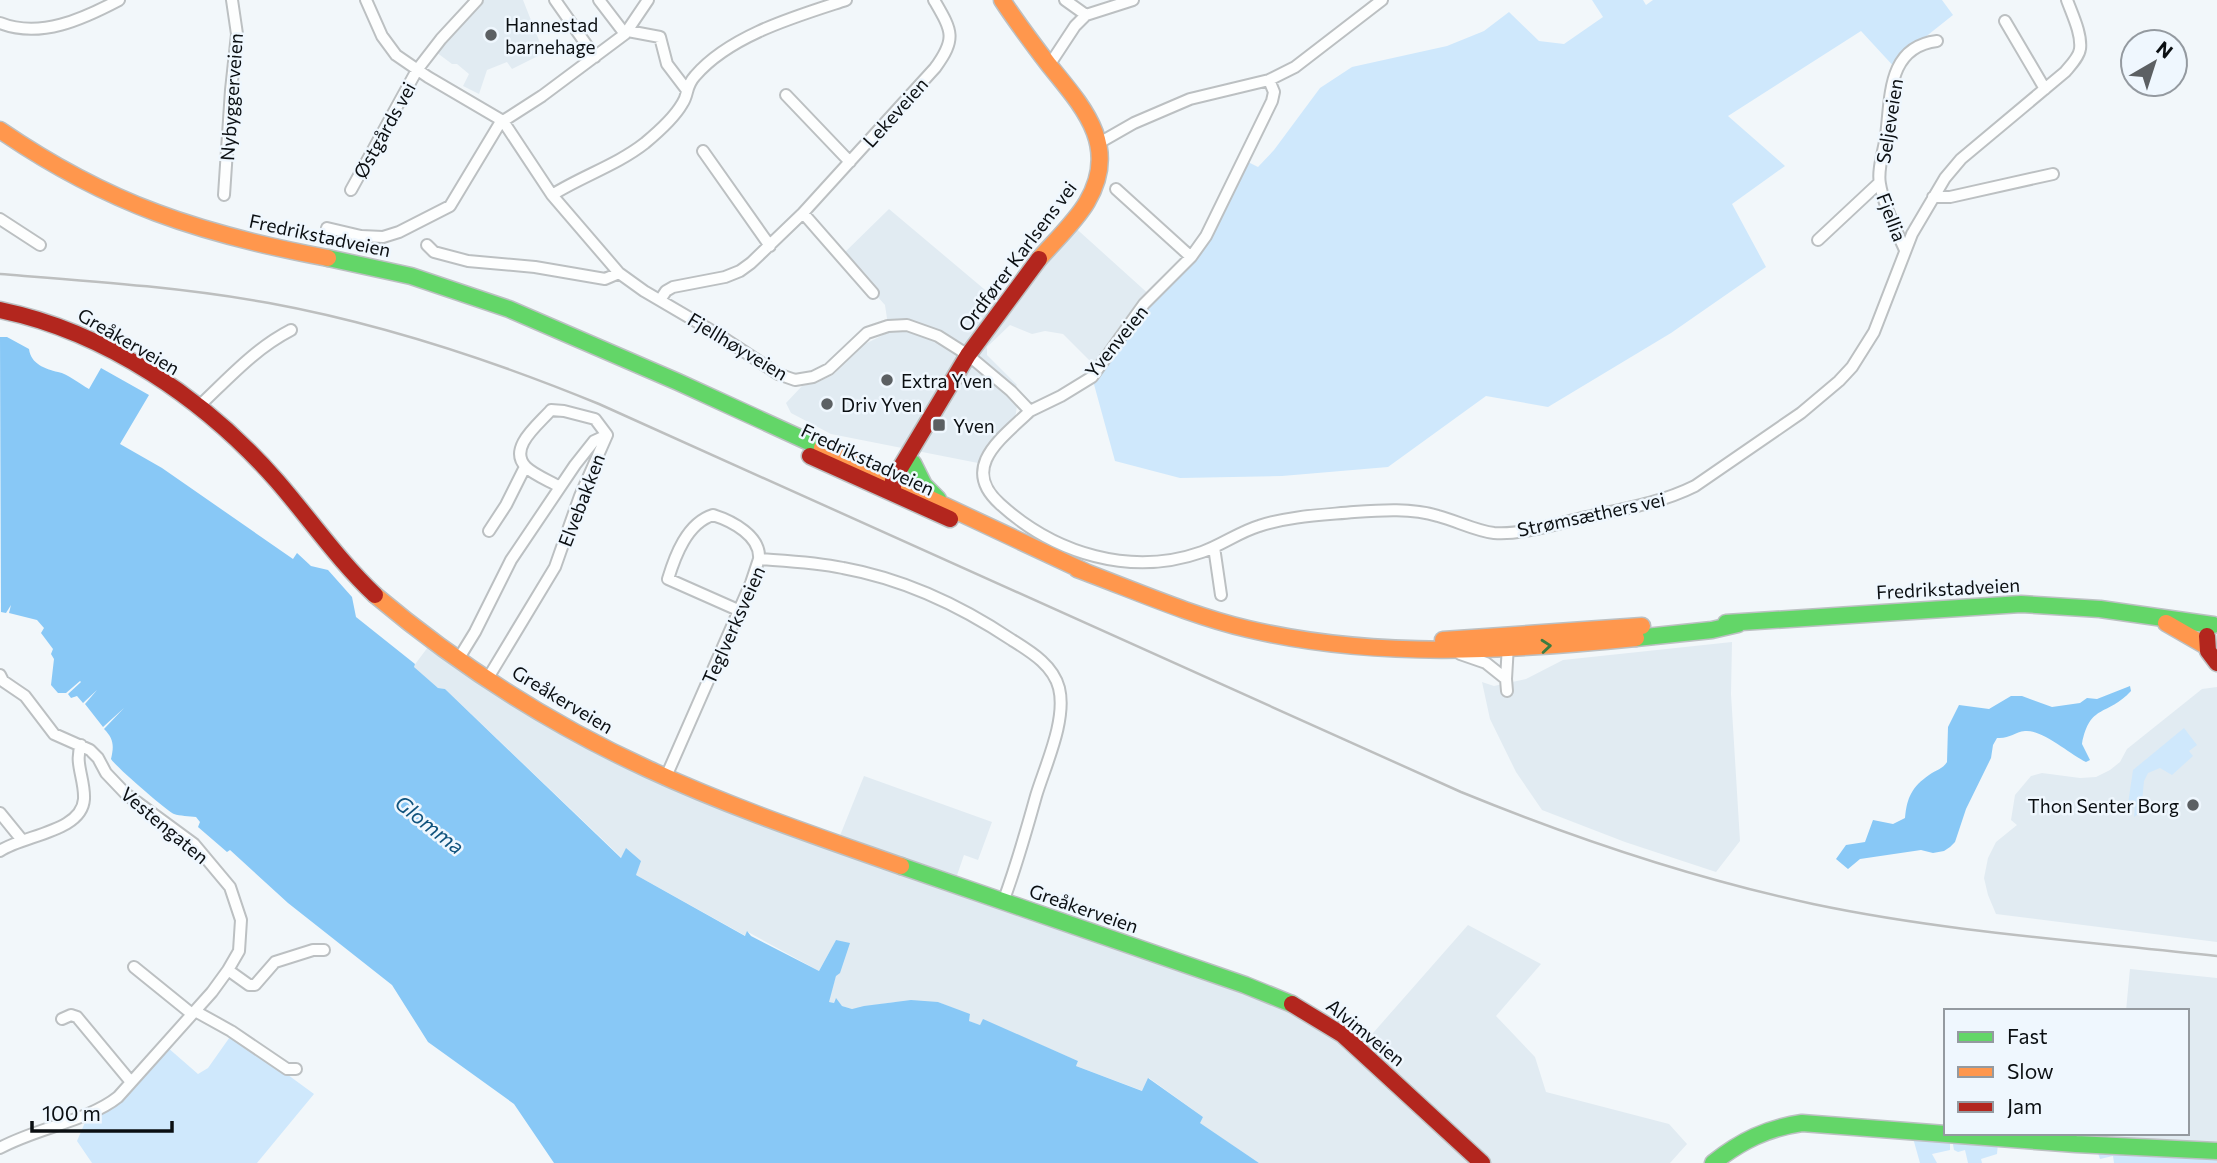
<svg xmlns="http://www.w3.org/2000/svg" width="2217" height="1163" viewBox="0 0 2217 1163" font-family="Commissioner,sans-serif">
  <rect width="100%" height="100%" fill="#f2f7fa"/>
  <path fill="#e1ebf2" d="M484,0H523L544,53L512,69L507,62L487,70L479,94L463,86L469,74L457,64H452L436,52Z
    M889,209L1003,305L1070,223L1152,297L1098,369L1063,334L1045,331L1032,334L1010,325L987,347V355L1017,385L1007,395L1017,406L1015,419L989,446L978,463L831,434L791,413L786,403L802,386L816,383L833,375L865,344L889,332L885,305L841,256Z
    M434,639L557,722L837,843L864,776L992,822L978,860L964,855L954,884L1266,993L1359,1049L1468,925L1541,964L1496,1016L1535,1057L1546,1092L1669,1124L1687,1144L1670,1163H1259L1199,1123L1203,1117L1149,1078L1143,1091L1076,1066L1078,1061L983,1020L980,1025L968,1021L970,1015L938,1002H894L852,1009L842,1006L835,999L834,1003L828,1002L836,976V940L819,971L748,932L746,936L636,875L640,861L626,849L622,858L445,689L438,688L413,667Z
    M1732,642L1731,694L1740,841L1716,872L1625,842L1542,810L1516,772L1490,719L1482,682L1494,686L1526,679L1563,660Z
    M2217,687V942L1996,914L1988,895L1984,878L1988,858L1996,842L2017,825L2011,820L2015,795L2031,776L2042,773L2080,778L2096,777L2110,770L2120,762L2127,749L2202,689Z
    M2130,969L2217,978V1151L2110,1147L2112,1133H2187V1011H2126Z"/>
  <path fill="#cfe8fc" d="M1592,0H1643L1646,5L1653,0H1942L1953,15L1909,50L1897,70L1861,31L1728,116L1785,166L1732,204L1766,267L1671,333L1548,407L1486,396L1388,467L1282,476L1180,478L1115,461L1092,377L1123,330L1191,257L1242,159L1258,167L1274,150L1320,88L1352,67L1447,46L1484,31L1509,12L1539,41L1564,44L1603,17Z
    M2184,728L2197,745L2189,751L2193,756L2172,775L2160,768L2148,773L2144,781L2141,812L2134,817L2135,805L2128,804L2133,770Z
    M232,1034L314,1094L257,1163H92L77,1141L89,1113L98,1110L167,1047L198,1074L208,1068Z
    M1913,1138L1950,1139V1150L1932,1154L1937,1163H1920Z
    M1952,1139L1998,1143L1997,1154L1981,1159L1982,1163H1968L1965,1150L1958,1152L1954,1150Z
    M2097,1150L2217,1156V1163H2114L2113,1156L2100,1159Z"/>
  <path fill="#88c8f6" d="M0,337H7L29,349C31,364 45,369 58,372C68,374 80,384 89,389L101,368L149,395L120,444L162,468L293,559L297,553L311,566L328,570L352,597L356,617L415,664L414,667L438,688L445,689L621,858L626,848L641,861L636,875L745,936L747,931L751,936L819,971L836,940L850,943L840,973L836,976L829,1002L834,1003L836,998L842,1006L852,1009L864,1006L911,1000L938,1002L970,1014L969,1021L980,1025L983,1019L1078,1061L1076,1066L1142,1091L1148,1078L1203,1117L1200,1123L1259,1163H554L514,1104L428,1042L392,985L288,903L230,850L227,852L198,827L200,822L196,817C189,816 180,816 174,814C168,812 114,765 111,759C114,746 114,739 104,729L124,708L103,727L85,704L97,690L83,703L77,696L71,698L68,694L81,682L80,681L66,693H58L51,685L54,659L51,654L53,649L41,633L44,628L37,620L9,613L11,605L6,613L1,612Z
    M2130,686L2131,691C2107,717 2090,703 2082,744L2090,760L2086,762C2071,755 2042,729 2025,731C2014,732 2010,739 1997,738L1993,745L1991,758L1966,809L1955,842L1950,847L1944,851L1933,853L1921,850L1860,859L1848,869L1836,859L1846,845L1865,842L1873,820L1893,824L1905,818C1907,797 1912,787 1929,775C1936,770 1943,769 1947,762L1948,727L1959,705L1989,709L2011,696H2022L2052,707L2080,703L2087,698L2097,699Z"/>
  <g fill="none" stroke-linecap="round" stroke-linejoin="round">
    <defs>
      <path id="street" d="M366,0L382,36L396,55L428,77L503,121L552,195L619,273L644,291L719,335L778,374L795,380L813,377L829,369L867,333L888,326L907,325L938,336L968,355L1011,391L1030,411L1061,396L1092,377L1144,304L1191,257L1206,236L1272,101L1274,92L1269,80
        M555,0L595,57
        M599,0L625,34
        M1065,0L1086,15
        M2005,21L2045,89
        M0,23C40,39 83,19 119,0
        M628,31L660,37L667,64L686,89
        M1050,64L1075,26L1086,15L1133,0
        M786,95L850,162
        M1099,143L1134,123L1190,99L1269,80L1295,67L1382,0
        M703,151L770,246
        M1116,189L1191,257
        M351,190L417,70L441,39L477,0
        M224,195L231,90L237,34L232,0
        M552,195C582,176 617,165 645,143C657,133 674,118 682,104C689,94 685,87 695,76C730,35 797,16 846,0
        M1933,197H1950L2053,174
        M803,213L873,293
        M0,219L40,245
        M327,228L361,236L383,237L399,232L450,206L500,123L542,96L625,34L648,0
        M1818,240L1879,183
        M427,245L434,252L468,261L535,267L605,279L619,273
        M1905,250C1897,232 1883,204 1880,184C1877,170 1884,150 1886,136C1891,97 1887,47 1937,41
        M660,300L666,291L673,287L725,277L740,271L751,263L803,213L935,68C957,38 952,31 934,0
        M197,408C227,380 254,349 291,330
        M1030,411C1002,438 959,467 1000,504C1055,554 1131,577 1202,552C1222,545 1239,532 1259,526C1289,516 1323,515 1354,512C1382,510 1412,508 1438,516C1457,521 1476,531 1494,533C1521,535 1552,525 1578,519C1618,510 1659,504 1695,486L1801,413L1839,381L1852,367L1874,332L1912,234L1945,178L1961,159L2065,72C2070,66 2079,57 2080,49C2082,34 2072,14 2067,0
        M489,531L506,505L525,467
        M1214,547L1221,595
        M738,610L668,579C675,556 687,523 713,515C732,521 761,536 759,559
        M1460,654L1486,663L1506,679
        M459,658L475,632L511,560L575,465L594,441L607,435
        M0,675L3,681L25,696L54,734L90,750L98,758L106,773L126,794L194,844L230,887L241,920L239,951L228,970L212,992L118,1097C88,1121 36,1128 0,1148
        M488,678L555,567L580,496L607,435L595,419L564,411L551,410C539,424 507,448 526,467C534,475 550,481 560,487
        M1507,691L1506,679L1508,645
        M665,779L751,583L759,559C787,561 815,562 843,568C904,579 961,606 1012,640C1031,652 1053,665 1059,688C1067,720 1045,766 1036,796C1026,832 1016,867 1003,902
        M0,813L22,840
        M0,851C23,835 82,832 84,799C85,779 74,763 81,745
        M134,967L192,1014
        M228,970L249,985H255L275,962L313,950H324
        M195,1011L231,1031L287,1069H296
        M62,1019L71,1015L77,1017L131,1082"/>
      <path id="fast" d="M328,258L411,276L509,309L678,382L822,448
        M913,463L924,485L938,499
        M1726,623L2021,604L2100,609L2213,625
        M1636,638L1712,630L1738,624
        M901,866L1245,985L1292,1004
        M1713,1163C1741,1141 1767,1128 1802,1123L2076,1144L2217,1151"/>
      <path id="slow" d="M1002,0C1017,23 1033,44 1049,65C1083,107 1120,146 1087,202C1076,221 1054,242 1039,259
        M0,130C108,204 200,234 328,258
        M822,448L1088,573
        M1077,569C1134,590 1189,615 1248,629C1375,659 1507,651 1636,638
        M375,595C457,664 550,724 648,769C730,807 816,836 901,866
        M2166,623L2206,646
        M1443,640L1642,626"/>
      <path id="jam" d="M0,310C107,332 206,400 277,481C310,519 338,560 375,595
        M810,456L950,519
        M893,490V480L968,355L1039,259
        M2207,636L2208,651L2217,663
        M1292,1004L1343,1035L1482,1163"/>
    </defs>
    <use href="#street" stroke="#bcc0c2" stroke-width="14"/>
    <use href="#fast" stroke="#bcc0c2" stroke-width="19"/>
    <use href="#slow" stroke="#bcc0c2" stroke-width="19"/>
    <use href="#jam" stroke="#bcc0c2" stroke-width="19"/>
    <use href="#street" stroke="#fdfefe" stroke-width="10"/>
    <use href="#fast" stroke="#63d668" stroke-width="16"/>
    <use href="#slow" stroke="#ff974d" stroke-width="16"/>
    <use href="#jam" stroke="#b3261e" stroke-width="16"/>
    <path stroke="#bdbfbf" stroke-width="2.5" d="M0,274C90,281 180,287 269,303C383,324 492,360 599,404L1461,792C1576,839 1692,878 1813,904C1946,932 2083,941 2217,956"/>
  </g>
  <defs><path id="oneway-chevron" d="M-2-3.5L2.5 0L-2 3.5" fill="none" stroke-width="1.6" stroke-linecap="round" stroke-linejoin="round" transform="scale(1.75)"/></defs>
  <use stroke="#3b7c41" href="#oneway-chevron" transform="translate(1546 646) rotate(-5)"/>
  <g fill="#5c6063" stroke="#eff7fe" stroke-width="2.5">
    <circle cx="491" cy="35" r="7"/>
    <circle cx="887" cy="380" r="7"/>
    <circle cx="827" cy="404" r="7"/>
    <rect x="932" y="418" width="14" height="14" rx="3.5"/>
    <circle cx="2193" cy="805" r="7"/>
  </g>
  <g text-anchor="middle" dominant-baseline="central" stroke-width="5" stroke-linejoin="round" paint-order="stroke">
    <g font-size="19" fill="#0b0f12" stroke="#eff7fe" text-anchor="start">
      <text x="505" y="24">Hannestad<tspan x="505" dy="22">barnehage</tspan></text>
      <text x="901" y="380">Extra Yven</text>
      <text x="841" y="404">Driv Yven</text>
      <text x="953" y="425">Yven</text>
      <text x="2179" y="805" text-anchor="end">Thon Senter Borg</text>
    </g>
    <g font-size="19" fill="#0b0f12" stroke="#eff7fe">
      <text transform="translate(231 97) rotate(-86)">Nybyggerveien</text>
      <text transform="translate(895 112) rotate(-48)">Lekeveien</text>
      <text transform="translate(1889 121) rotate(-81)">Seljeveien</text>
      <text transform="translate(384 130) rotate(-61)">Østgårds vei</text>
      <text transform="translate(1892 217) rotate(69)">Fjellia</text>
      <text transform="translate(320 235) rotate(12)">Fredrikstadveien</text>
      <text transform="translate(1017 256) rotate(-53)">Ordfører Karlsens vei</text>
      <text transform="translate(129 341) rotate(30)">Greåkerveien</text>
      <text transform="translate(1116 341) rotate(-51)">Yvenveien</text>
      <text transform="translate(738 346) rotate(31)">Fjellhøyveien</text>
      <text transform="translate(868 459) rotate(25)">Fredrikstadveien</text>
      <text transform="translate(581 500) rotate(-69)">Elvebakken</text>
      <text transform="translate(1591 514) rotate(-12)">Strømsæthers vei</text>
      <text transform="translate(1948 588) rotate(-3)">Fredrikstadveien</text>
      <text transform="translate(733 625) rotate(-66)">Teglverksveien</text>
      <text transform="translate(563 699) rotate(31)">Greåkerveien</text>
      <text transform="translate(165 825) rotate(40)">Vestengaten</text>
      <text transform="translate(1084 908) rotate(19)">Greåkerveien</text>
      <text transform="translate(1366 1032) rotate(39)">Alvimveien</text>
    </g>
    <g font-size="21" font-style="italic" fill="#10537d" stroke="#eff7fe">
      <text transform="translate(430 824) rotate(38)">Glomma</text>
    </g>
  </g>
  <rect x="1944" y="1009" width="245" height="126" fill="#eff7fe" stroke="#949aa0" stroke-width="2"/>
  <rect x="1958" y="1032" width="35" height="10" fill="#63d668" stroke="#949aa0" stroke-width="2"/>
  <text x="2007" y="1044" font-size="21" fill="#0b0f12">Fast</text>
  <rect x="1958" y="1067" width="35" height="10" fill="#ff974d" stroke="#949aa0" stroke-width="2"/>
  <text x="2007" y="1079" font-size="21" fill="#0b0f12">Slow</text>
  <rect x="1958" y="1102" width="35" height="10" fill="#b3261e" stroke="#949aa0" stroke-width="2"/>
  <text x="2007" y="1114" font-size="21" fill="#0b0f12">Jam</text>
  <g transform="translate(2154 63) rotate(39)"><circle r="33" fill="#eff7fe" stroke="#949aa0" stroke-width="2"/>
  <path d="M0-5L12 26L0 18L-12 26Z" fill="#5c6063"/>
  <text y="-10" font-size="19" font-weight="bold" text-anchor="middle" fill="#0b0f12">N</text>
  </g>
  <path d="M32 1121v10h140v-10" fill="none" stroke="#0b0f12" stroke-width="3.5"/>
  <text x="42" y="1121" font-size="21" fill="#0b0f12" stroke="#eff7fe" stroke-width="5" paint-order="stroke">100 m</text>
</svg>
